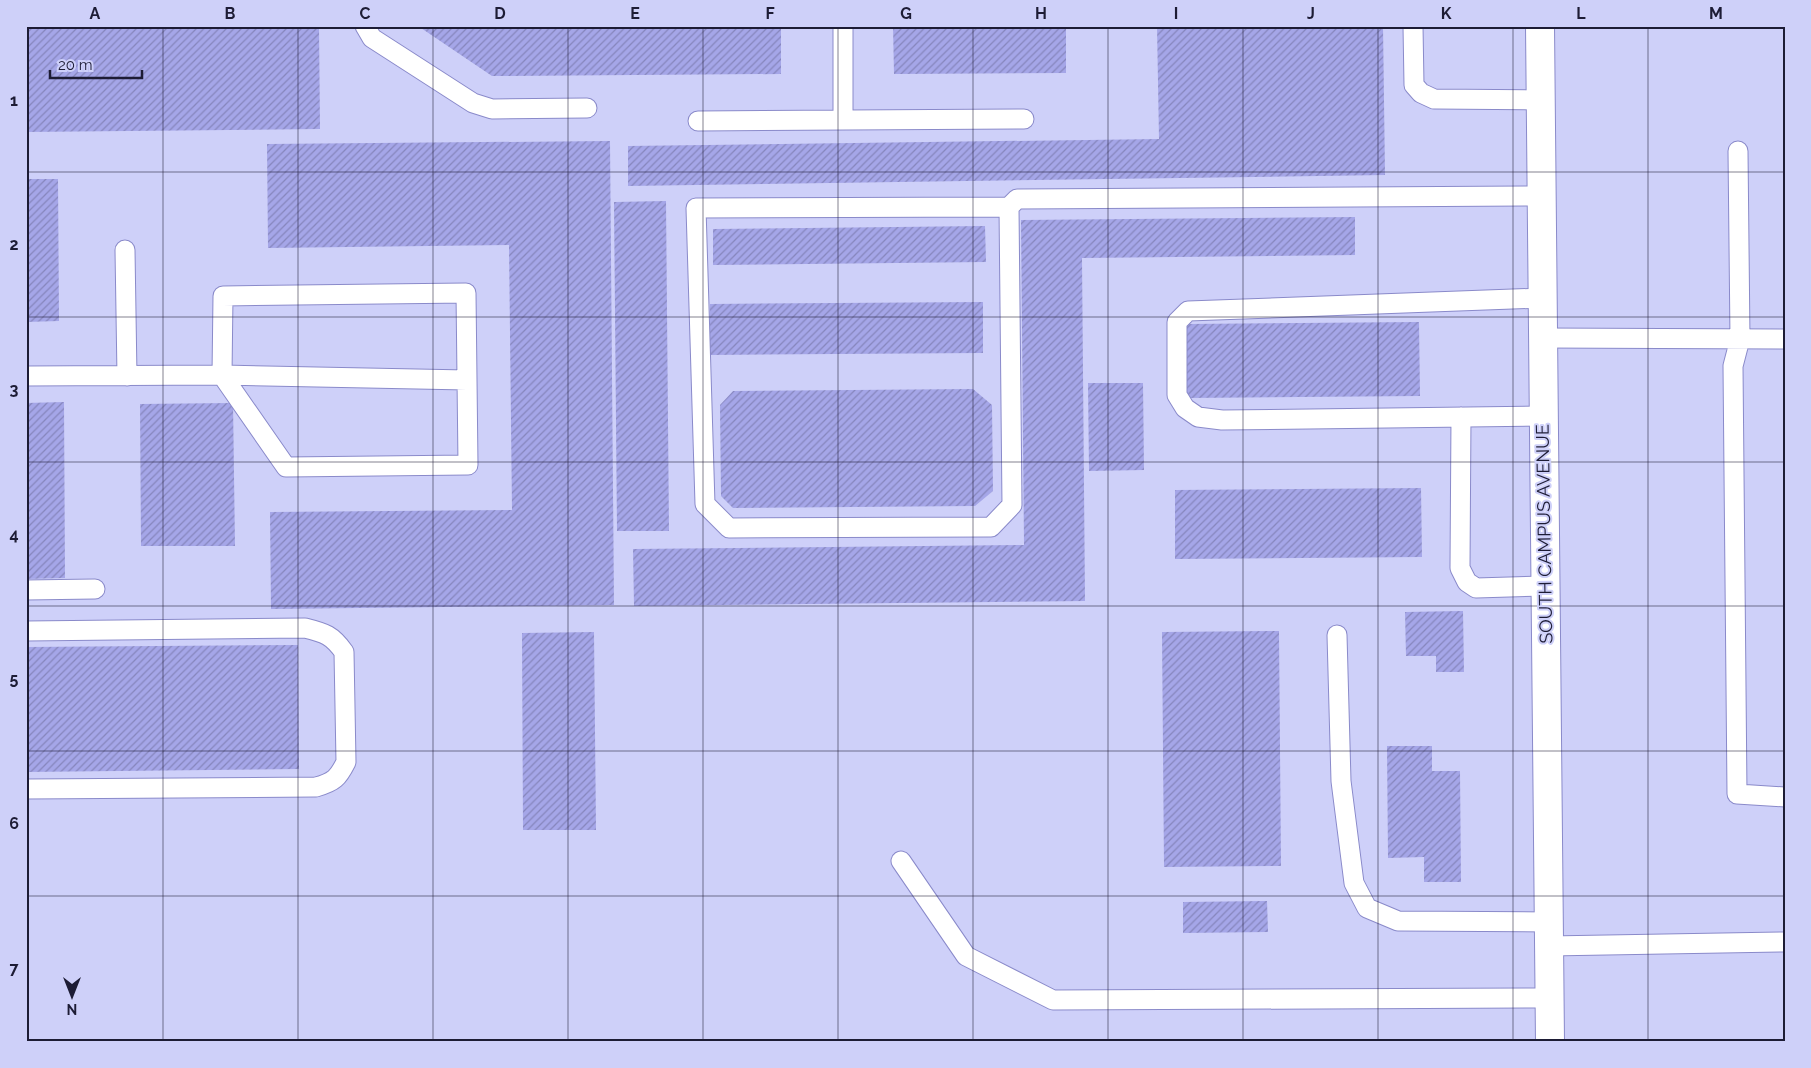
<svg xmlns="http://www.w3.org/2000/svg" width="1811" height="1068" viewBox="0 0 1811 1068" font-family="Raleway,sans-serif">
  <defs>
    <pattern id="building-hatch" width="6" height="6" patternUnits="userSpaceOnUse" patternTransform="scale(1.25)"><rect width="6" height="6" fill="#a5a6e8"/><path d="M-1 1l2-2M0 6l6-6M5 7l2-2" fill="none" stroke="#8686bd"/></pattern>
  </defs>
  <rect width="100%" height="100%" fill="#ced0f9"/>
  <path fill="url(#building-hatch)" d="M26,26H319L320,129L26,132Z
    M418,26H781V74L492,76Z
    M893,26H1066V73L894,74Z
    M1157,26H1383L1385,175L628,186V146L1159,139Z
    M610,141L614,605L271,609L270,512L512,510L509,245L268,248L267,144Z
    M26,179H58L59,321L26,322Z
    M666,201L669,531H617L614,202Z
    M1355,217V255L1082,258L1085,601L634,606L633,549L1024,545L1021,220Z
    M985,226L986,262L713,265V229Z
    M983,302V353L710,355V304Z
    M1419,322L1420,396L1187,398L1186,324Z
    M1088,383H1143L1144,470L1089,471Z
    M973,389L992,405L993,491L975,506L733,508L721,496L720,405L733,391Z
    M64,402L65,578L26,579V403Z
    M233,403L235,546H141L140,404Z
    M1421,488L1422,557L1175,559V490Z
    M1463,611L1464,672H1436V656H1406L1405,612Z
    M1279,631L1281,866L1164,867L1162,632Z
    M594,632L596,830H523L522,633Z
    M298,645L299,769L26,772V647Z
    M1387,746H1432V771H1460L1461,882H1424V857L1388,858Z
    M1267,901L1268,932L1183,933V902Z"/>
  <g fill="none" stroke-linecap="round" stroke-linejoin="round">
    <defs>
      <path id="service" d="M365,26L372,38L473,103L492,109L587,108
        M843,26V119
        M1413,26L1414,85L1421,93L1434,99L1540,100
        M698,121L1024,119
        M1738,151L1740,339L1733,366L1737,794L1785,797
        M1009,207L1012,505L991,527L729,528L705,504L696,208L1009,207L1017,199L1541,196
        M125,250L127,376
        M1542,298L1188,311L1177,322V395L1185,408L1198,417L1222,420L1543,416
        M1542,338L1785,339
        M26,376L222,375L286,467L468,465L466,293L223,296L222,375L467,380
        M1461,417L1460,568L1467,582L1476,588L1544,586
        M26,590L95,589
        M26,631L305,628C325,633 332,635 344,652L346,762C338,778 334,782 316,787L26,789
        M1337,635L1341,781L1354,883L1367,908L1398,921L1549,922
        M901,861L966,956L1053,1000L1549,998
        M1549,946L1785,942"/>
      <path id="tertiary" d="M1540,26L1550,1042"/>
    </defs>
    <use href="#service" stroke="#8a8aca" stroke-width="21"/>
    <use href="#tertiary" stroke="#8a8aca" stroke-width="30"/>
    <use href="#service" stroke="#fff" stroke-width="19"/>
    <use href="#tertiary" stroke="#fff" stroke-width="28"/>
  </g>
  <path fill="none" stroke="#1d1c35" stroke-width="1" stroke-opacity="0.55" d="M163,26V1042M298,26V1042M433,26V1042M568,26V1042M703,26V1042M838,26V1042M973,26V1042M1108,26V1042M1243,26V1042M1378,26V1042M1513,26V1042M1648,26V1042M26,172H1785M26,317H1785M26,462H1785M26,606H1785M26,751H1785M26,896H1785"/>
  <g text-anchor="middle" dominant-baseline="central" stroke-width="4" stroke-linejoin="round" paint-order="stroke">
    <g font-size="18" fill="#1d1c35" stroke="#ced0f9">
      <text transform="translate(1544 534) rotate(-91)">SOUTH CAMPUS AVENUE</text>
    </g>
  </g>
  <rect width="1811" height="1068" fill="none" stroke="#ced0f9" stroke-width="55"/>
  <g transform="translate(72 996) rotate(180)" stroke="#ced0f9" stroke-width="4" paint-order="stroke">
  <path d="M0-4L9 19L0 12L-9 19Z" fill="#1d1c35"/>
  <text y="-8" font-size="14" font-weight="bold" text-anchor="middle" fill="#1d1c35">N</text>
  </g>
  <path d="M50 70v8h92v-8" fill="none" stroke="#1d1c35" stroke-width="2.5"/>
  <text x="58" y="70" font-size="15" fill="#1d1c35" stroke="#ced0f9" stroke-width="4" paint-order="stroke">20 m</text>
  <rect x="28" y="28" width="1756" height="1012" fill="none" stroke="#1d1c35" stroke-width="2"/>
  <g font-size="16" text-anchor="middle" font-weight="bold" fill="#1d1c35">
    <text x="95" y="19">A</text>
    <text x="230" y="19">B</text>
    <text x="365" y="19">C</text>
    <text x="500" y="19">D</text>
    <text x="635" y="19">E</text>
    <text x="770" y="19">F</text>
    <text x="906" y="19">G</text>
    <text x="1041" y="19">H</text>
    <text x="1176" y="19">I</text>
    <text x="1311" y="19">J</text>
    <text x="1446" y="19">K</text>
    <text x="1581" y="19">L</text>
    <text x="1716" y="19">M</text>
    <text x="14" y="106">1</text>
    <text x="14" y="250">2</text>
    <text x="14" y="395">3</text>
    <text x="14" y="540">4</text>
    <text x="14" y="684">5</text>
    <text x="14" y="829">6</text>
    <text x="14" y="974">7</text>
  </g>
</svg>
